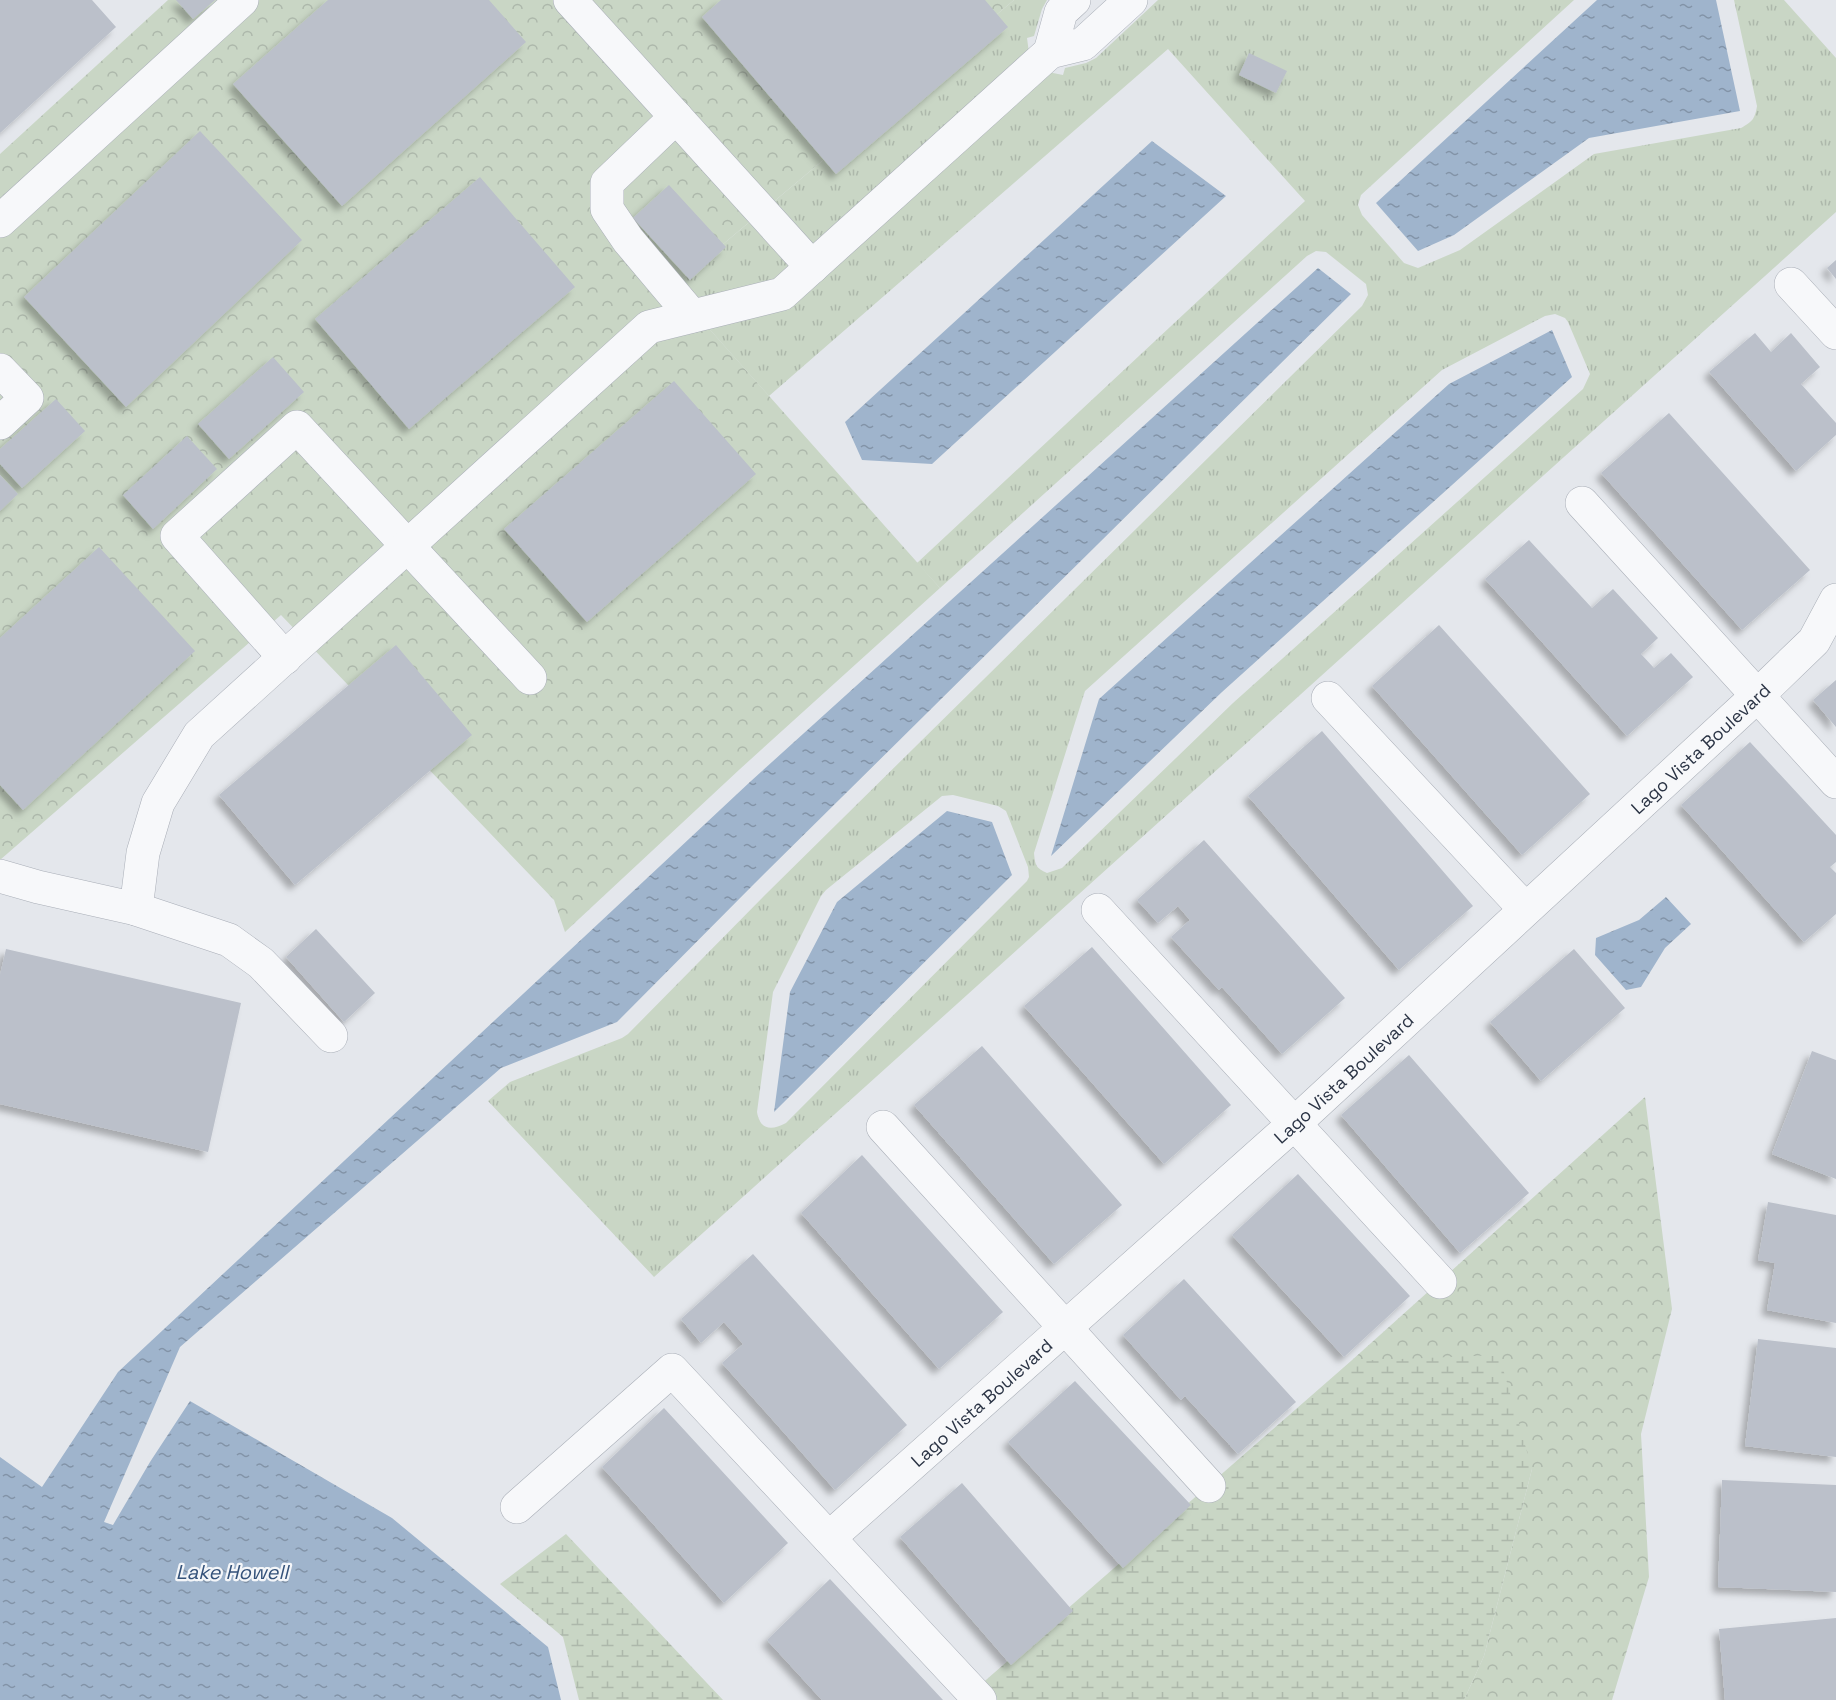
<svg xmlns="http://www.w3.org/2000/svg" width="1836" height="1700" viewBox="0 0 1836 1700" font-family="'Space Grotesk',sans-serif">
  <defs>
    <pattern id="forest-crowns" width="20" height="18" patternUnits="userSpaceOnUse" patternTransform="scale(1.5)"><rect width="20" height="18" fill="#c9d6c5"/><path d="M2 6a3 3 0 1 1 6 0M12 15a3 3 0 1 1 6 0" fill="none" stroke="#adb8ab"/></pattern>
    <pattern id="wetland-marsh" width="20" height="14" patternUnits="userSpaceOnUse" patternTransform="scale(1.5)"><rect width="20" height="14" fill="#c9d6c5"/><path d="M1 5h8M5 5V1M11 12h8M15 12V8" fill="none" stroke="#adb8ab"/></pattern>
    <pattern id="park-tufts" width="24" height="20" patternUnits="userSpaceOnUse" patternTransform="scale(1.5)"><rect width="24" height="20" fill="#c9d6c5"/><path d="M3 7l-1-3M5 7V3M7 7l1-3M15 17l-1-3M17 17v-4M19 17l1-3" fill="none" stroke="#adb8ab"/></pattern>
    <pattern id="water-ripples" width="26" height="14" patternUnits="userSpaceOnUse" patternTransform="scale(1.5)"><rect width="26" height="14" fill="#9fb4cc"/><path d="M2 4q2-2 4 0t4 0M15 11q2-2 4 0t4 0" fill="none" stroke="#8293a7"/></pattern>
    <filter id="shadow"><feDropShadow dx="-5.5" dy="5.5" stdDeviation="3" flood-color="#0004"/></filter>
  </defs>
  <rect width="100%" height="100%" fill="#e4e7ec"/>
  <path fill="url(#forest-crowns)" d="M168,0H1014L672,287L940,588L740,769L565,932L554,900L281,615L0,860V154Z
    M1645,1097L1672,1309L1641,1434L1649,1577L1612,1700H1464L1484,1656L1532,1469L1351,1361Z"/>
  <path fill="url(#wetland-marsh)" d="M1499,1355L1532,1469L1484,1656L1464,1700H963L1351,1361Z
    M566,1534L723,1700H579L563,1637L500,1584Z"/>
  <path fill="url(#park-tufts)" fill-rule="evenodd" d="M1014,0H1047L1042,9L1034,36L1027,38L1029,53L1048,72L1063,75L1065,68L1086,63L1096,58L1158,0H1574L1361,195L1358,205L1362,215L1404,263L1418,268L1460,250L1594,154L1741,128C1752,122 1755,119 1757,106L1734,0H1784L1836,58V212L654,1277L488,1101L510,1082L622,1038L628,1034L766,894L1362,306L1368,295L1366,284L1326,252L1316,251L1307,256L940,588L917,563L1305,201L1168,49L769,396L672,287ZM1555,314L1565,318L1568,322L1590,374L1583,389L1233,703L1062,868L1047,873C1036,868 1035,865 1034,853L1085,691L1442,370L1545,316ZM953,795L998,806L1006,811L1028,867L1029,877L1027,881L786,1123C771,1131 760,1130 757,1112L773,992L821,896L826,890L942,796Z"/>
  <path fill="url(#water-ripples)" d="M1597,0H1716L1740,111L1589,138L1454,235L1418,251L1376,203Z
    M1152,141L1226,196L932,464L862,460L845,422Z
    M1318,268L1351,294L755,883L617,1022L501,1068L180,1347L104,1522L113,1525L150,1462L190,1401L392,1518L548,1647L561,1700H0V1457L42,1487L118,1372L751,781Z
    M1552,330L1572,377L1222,692L1051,856L1099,699L1449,384Z
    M947,811L992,822L1012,875L774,1112L790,992L837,902Z
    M1666,897L1691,924L1665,948L1641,987L1626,990L1595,955L1596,938L1639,920Z"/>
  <path fill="#bbc0ca" filter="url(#shadow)" d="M0,0H92L116,27L0,133Z
    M176,0H215L193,19Z
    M328,0H489L526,42L342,206L233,84Z
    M721,0H985L1008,27L836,174L702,17Z
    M1249,53L1287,71L1276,93L1239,75Z
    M200,131L302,240L126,407L24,297Z
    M480,177L575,287L409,429L315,319Z
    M669,185L726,247L690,280L633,218Z
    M1836,260V279L1827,268Z
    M1755,333L1771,352L1791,333L1820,367L1801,384L1836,423V435L1796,471L1709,372Z
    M273,357L304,392L229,459L198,424Z
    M674,381L756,474L587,622L504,529Z
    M56,399L85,431L22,488L0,464V449Z
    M1669,413L1810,570L1742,630L1601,473Z
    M187,436L217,469L153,529L123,495Z
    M0,475L18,494L0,511Z
    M1529,540L1592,608L1613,589L1658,638L1641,654L1654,668L1671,653L1693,677L1627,736L1485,579Z
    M99,547L195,651L23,810L0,785V638Z
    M1439,625L1590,794L1522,855L1372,686Z
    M396,645L472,735L295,885L219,795Z
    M1836,680V727L1813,700Z
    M1322,731L1473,906L1399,970L1248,796Z
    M1750,742L1836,835V862L1830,867L1836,873V914L1804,942L1681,805Z
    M1204,840L1345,998L1282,1054L1222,987L1219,990L1171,937L1190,920L1178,906L1158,923L1137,900Z
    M316,929L375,993L344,1022L286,957Z
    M1092,947L1231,1105L1164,1164L1024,1006Z
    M6,949L241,1003L208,1152L0,1104V975Z
    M1574,949L1625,1008L1541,1081L1490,1022Z
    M982,1046L1122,1205L1054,1264L914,1105Z
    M1812,1051L1836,1060V1179L1772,1154Z
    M1409,1055L1529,1193L1460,1253L1341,1115Z
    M862,1155L1003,1312L939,1369L801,1213Z
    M1298,1174L1410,1296L1344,1357L1232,1235Z
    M1768,1202L1836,1215V1323L1767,1310L1775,1263L1758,1260Z
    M753,1254L907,1425L835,1490L722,1363L743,1344L724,1322L701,1343L681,1319Z
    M1184,1279L1296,1402L1238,1454L1185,1396L1181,1400L1123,1335Z
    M1758,1339L1836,1348V1457L1745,1446Z
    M1075,1381L1191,1505L1123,1568L1008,1442Z
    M664,1408L788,1543L724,1603L602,1467Z
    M1722,1480L1836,1485V1592L1718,1587Z
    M962,1483L1073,1611L1011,1665L900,1537Z
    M830,1579L943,1700H822L767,1640Z
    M1836,1618V1700H1725L1719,1629Z"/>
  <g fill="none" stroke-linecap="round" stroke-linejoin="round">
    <defs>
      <g id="minor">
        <path d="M570,0L812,267"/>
        <path d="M1050,52L1061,12L1074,0"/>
        <path d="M676,117L607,183V209L628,240L692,316"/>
        <path d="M0,221L242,0"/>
        <path d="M1791,284L1836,333"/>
        <path d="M0,370L27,398L0,423"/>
        <path d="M1582,503L1836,782"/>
        <path d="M285,658L177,536L297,427L530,678"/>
        <path d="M1328,698L1525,909"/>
        <path d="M0,876L38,887L136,909L143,853L158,803L199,735L649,327L782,294L1050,52L1083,44L1131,0"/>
        <path d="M136,909L229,940L261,963L331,1036"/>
        <path d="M1098,910L1440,1282"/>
        <path d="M883,1127L1209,1486"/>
        <path d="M517,1507L672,1370L980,1700"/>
        <path id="s1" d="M829,1538L1295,1123L1757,696L1814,641L1836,600"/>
      </g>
    </defs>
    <use href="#minor" stroke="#a9aeb7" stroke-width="34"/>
    <use href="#minor" stroke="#f7f8fa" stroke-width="33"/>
  </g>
  <g text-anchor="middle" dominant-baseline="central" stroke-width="4.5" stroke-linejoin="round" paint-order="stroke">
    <g font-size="18" fill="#2b3445" stroke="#f4f6f9">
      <text stroke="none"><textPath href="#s1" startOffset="1176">Lago Vista Boulevard</textPath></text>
      <text stroke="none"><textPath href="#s1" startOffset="690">Lago Vista Boulevard</textPath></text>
      <text stroke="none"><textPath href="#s1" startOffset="204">Lago Vista Boulevard</textPath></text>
    </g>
    <g font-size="20" font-style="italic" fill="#34527a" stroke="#f4f6f9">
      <text x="232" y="1572">Lake Howell</text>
    </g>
  </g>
</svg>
